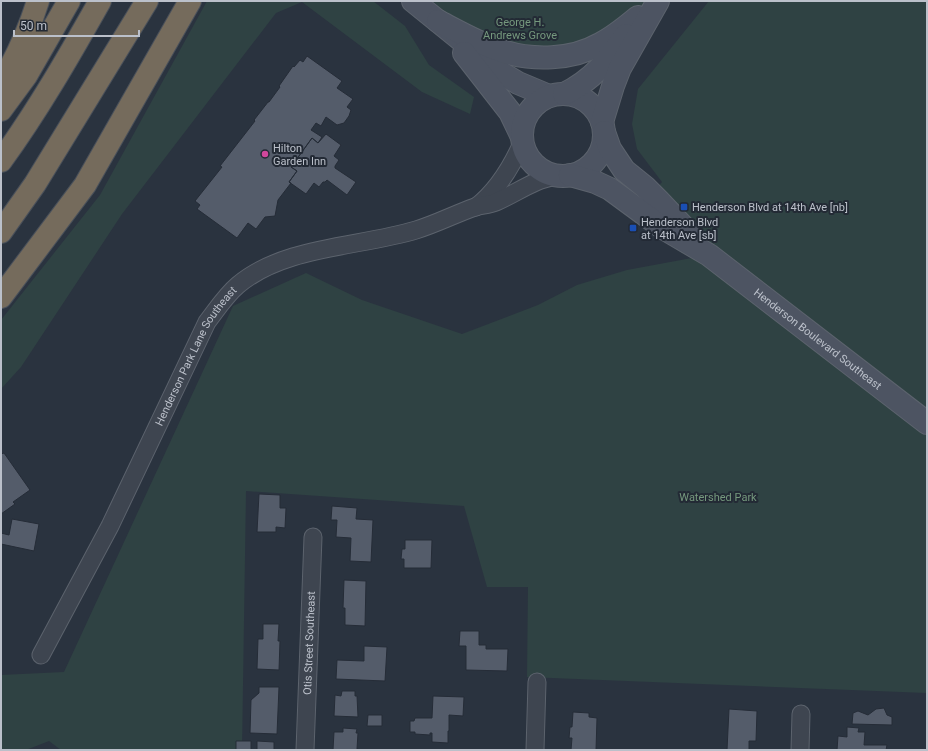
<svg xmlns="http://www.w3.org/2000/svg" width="928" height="751" viewBox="0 0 928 751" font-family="Roboto,sans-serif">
  <rect width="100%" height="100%" fill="#2a333f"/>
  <path fill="#2f4243" d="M207,1H373L405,26L429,65L474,97L470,114L422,92L302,2L276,13L122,214L21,367L1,389V320L100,195Z
    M433,1H646L641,7L594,41L517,60L445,14Z
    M709,1H927V693L527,677L528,587H487L464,506L246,491L242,750H61L49,741L26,750H1V675L64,672L233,306L306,273L362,300L462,334L538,305L577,285L627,270L708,255L652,194L662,182L637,149L632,124L638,89Z"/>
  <path fill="#545c6a" stroke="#252c37" d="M307,56L342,81L337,88L353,99L347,107L351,110L349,116L344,123L337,125L326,117L321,126L316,123L311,130L322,137L318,143L312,138L291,167L297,171L289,182L291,183L278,200L275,216L265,217L256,229L248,223L237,238L197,209L200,205L195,201L222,167L220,166L255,121L254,120L268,102H269L280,87L279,86L293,66L294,67L300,60L303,62Z
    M326,134L341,145L334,156L339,160L335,166V168L356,182L347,195L327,180L325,182H323L319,187L314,183L306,194L289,182L297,171L291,167L312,138L318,143Z
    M4,453L30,490L13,502L15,504L1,514V454Z
    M259,494L280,495V508H286L285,528L276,527V532H257Z
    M332,506L357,508L356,519L373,520L371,562L350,561L351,538L336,537L337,520H331Z
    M12,519L39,524L34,551L1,544V533L9,535Z
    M405,540H432L431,568H404V559H401L402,549H405Z
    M344,580L366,581L365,626L345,625V608H343Z
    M263,624H279L278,641H280L279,670L257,669L258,639H263Z
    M460,631H479V645H486V649H508L507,671L466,670V646H459Z
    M364,646L387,647L385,681L336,679L337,660L364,661Z
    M259,687H279L277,734L250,733L251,700L259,693Z
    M342,691H355V696H357L358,717L334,716L335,695L341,696Z
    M433,696L464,697L463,716L449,715V731H448V743L432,742V733H430V735L415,734V732H410V721H414L415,718H432Z
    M884,708L887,715L892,717V725L852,724L853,713L858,711L868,715L876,709Z
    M729,709L757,711L756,741H749V750H727Z
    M573,712L589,713V717L597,718L596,750H571L572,738H569L570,727H572Z
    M368,715H382V726H367Z
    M847,727L859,728L858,732H865L864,745H887L886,750H837L838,736L847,737Z
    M343,728L357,729L356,733H358L357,749L363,750H333L334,732H343Z
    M236,741H251V750H236Z
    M257,741L274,742V750H257Z"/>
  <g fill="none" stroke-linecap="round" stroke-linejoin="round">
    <defs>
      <g id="minor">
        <path d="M476,207C498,190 512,166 523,141"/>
        <path id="s1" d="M41,655L110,526L207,322C217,309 226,295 238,285C284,246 360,247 416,230C436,224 455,214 475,207C482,205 489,205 496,202C510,196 522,188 536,182C543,179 550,178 556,175"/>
        <path id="s2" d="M305,750L313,537"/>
        <path d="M535,750L537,682"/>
        <path d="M800,750L801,714"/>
      </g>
      <g id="secondary">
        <path d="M413,1L503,74L518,83L549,96"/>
        <path d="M438,21C459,32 480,44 502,51C533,61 572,60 600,44C614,37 626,27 638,17"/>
        <path d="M464,53L510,112L521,135"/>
        <circle cx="563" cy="135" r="41"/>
        <path d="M564,94C593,80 608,60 626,35"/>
        <path d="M602,122L613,86L620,68L658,1"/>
        <path d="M604,132L610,149L624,170L645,187L659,201L696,240"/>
        <path id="s3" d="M570,175L595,182L610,189L663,228L709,255L927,423"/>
      </g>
      <path id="motorway" d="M1,84C16,58 29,30 38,1
        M1,110L26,76L69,1
        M1,161C38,110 69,56 100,1
        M1,232L35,184L147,1
        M1,297L85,185L190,1"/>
    </defs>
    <use href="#minor" stroke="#5c636d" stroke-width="19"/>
    <use href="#secondary" stroke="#5c636d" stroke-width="24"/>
    <use href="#motorway" stroke="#49505a" stroke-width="24"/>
    <use href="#minor" stroke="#3e4550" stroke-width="17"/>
    <use href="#secondary" stroke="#4d5462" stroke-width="22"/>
    <use href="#motorway" stroke="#756b5c" stroke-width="22"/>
  </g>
  <circle fill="#d1479c" stroke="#232a35" stroke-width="1.5" cx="265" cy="154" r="4"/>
  <g fill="#1a4fb4" stroke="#232a35" stroke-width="1.5">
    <rect x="680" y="203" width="8" height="8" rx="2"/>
    <rect x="629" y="224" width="8" height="8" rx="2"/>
  </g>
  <g text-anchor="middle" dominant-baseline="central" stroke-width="4" stroke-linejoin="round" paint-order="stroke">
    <g font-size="11" fill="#75987d" stroke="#232a35">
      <text x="520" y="22">George H.<tspan x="520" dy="13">Andrews Grove</tspan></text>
      <text x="718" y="497">Watershed Park</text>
    </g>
    <g font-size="11" fill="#bbc0ca" stroke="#232a35" text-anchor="start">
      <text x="273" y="148">Hilton<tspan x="273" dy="13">Garden Inn</tspan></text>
      <text x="692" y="207">Henderson Blvd at 14th Ave [nb]</text>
      <text x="641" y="222">Henderson Blvd<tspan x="641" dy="13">at 14th Ave [sb]</tspan></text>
    </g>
    <g font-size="11" fill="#bbc0ca" stroke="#232a35">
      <text stroke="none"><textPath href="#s3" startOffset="299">Henderson Boulevard Southeast</textPath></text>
      <text stroke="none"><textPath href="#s1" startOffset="337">Henderson Park Lane Southeast</textPath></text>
      <text stroke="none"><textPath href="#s2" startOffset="107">Otis Street Southeast</textPath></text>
    </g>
  </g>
  <rect width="928" height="751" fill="none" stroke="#bbc0ca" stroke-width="4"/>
  <path d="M14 30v6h125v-6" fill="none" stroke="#bbc0ca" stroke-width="2"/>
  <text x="20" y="30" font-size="12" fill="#bbc0ca" stroke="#232a35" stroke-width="3" paint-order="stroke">50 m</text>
</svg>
